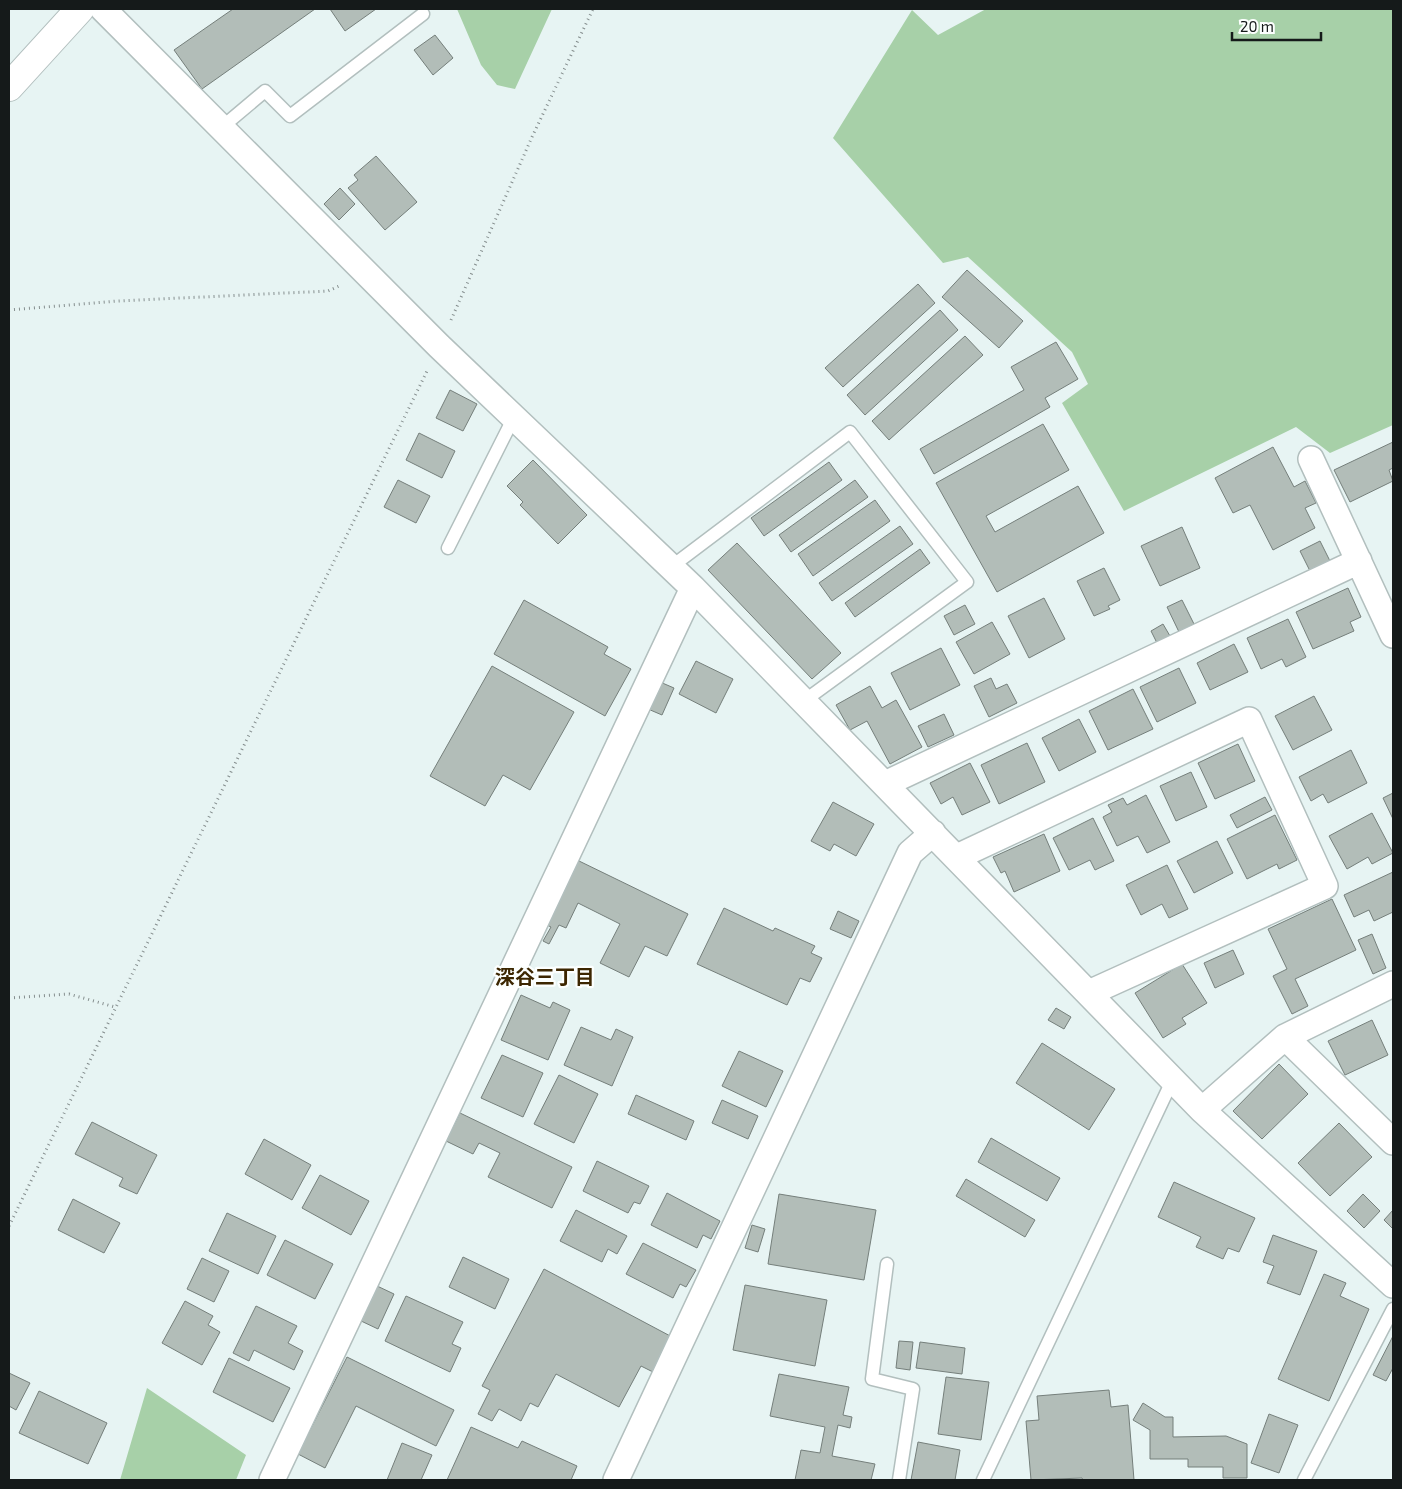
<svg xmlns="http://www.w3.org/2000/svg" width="1402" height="1489" viewBox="0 0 1402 1489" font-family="'Exo 2','Noto Sans JP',sans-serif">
  <rect width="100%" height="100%" fill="#e7f4f3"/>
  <path fill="#a7d0a8" d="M457,9H552L515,89L497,85L481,65Z
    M986,9H1393V425L1330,453L1296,427L1124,511L1062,403L1088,384L1072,352L968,257L943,263L833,138L912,10L938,35Z
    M147,1388L246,1455L236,1480H120Z"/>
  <path fill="#b2bdb8" stroke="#757f7b" d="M233,9H315L202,89L174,50Z
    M330,9H376L345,31Z
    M435,35L453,58L433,75L414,50Z
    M376,156L417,202L385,230L348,188L358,180L354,175Z
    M340,188L355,204L339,220L324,204Z
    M967,270L1023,321L999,348L942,297Z
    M918,284L935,303L843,387L825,368Z
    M940,310L958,330L865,415L847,395Z
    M965,336L983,355L889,440L872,421Z
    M1056,342L1078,379L1045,398L1050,407L934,474L920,449L1024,390L1011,367Z
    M450,390L477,404L463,431L436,418Z
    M1043,424L1069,470L986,516L995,532L1078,486L1104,533L997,592L936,483Z
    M419,433L455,451L442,478L406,460Z
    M1393,442V468L1389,470L1393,481L1350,502L1334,470Z
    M1273,447L1294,487L1305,481L1316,503L1305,508L1315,528L1273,550L1250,505L1233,513L1215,478Z
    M533,460L587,515L558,544L520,505L523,502L507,486Z
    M829,462L842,480L764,536L751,518Z
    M398,480L430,496L416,523L384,507Z
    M855,480L868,497L791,552L779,535Z
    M875,500L890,521L813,576L798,554Z
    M900,526L913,544L832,601L819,583Z
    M1182,527L1200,568L1160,586L1141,546Z
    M1320,541L1330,561L1310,571L1300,551Z
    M737,543L841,653L812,679L708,570Z
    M920,549L930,563L855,617L845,603Z
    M1104,568L1120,600L1108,606L1110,609L1094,616L1077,581Z
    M1348,588L1361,617L1350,622L1354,631L1313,649L1296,612Z
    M1044,598L1065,639L1029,658L1008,616Z
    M524,600L608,647L604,654L631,669L605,716L494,654Z
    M1182,600L1194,624L1179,632L1167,607Z
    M965,605L975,624L954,635L944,616Z
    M1288,619L1306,657L1286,667L1282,659L1261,669L1247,638Z
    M992,622L1010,654L974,674L956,642Z
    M1163,624L1170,636L1157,643L1151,631Z
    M1234,644L1248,672L1210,690L1197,663Z
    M941,648L960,685L910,710L891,673Z
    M696,661L733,679L716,713L679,694Z
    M492,666L574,712L530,790L503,775L485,806L430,776Z
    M1179,668L1196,703L1157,722L1140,687Z
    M991,678L996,689L1007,684L1017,703L989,717L974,686Z
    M660,682L674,688L662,715L648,709Z
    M870,686L882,708L896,700L922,747L890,764L867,721L850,730L836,705Z
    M1133,689L1153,729L1108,750L1089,711Z
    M1314,696L1332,730L1293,750L1275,716Z
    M944,714L954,735L928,747L918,726Z
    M1079,719L1096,752L1059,771L1042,738Z
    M1027,743L1045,782L999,804L981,765Z
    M1238,744L1255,781L1215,799L1198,763Z
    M1351,750L1367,783L1328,803L1323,794L1311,801L1299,777Z
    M970,763L990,802L962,815L953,797L941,804L930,783Z
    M1191,772L1207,807L1176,821L1160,786Z
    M1393,793V819L1383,798Z
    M1146,795L1170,842L1147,853L1138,836L1117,846L1103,817L1112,812L1108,805L1123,798L1127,805Z
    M1265,797L1272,810L1237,828L1230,815Z
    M833,802L874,824L856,856L834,844L830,851L811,841Z
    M1372,813L1393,853L1372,864L1368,857L1347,869L1329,836Z
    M1275,815L1297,860L1279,869L1277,864L1247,879L1227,839Z
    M1093,818L1114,861L1095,870L1090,860L1069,870L1053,838Z
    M1044,834L1060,871L1014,892L1005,871L1001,873L993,857Z
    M1217,841L1233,873L1194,893L1177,861Z
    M577,860L688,914L667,956L645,946L629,977L600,963L620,924L578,903L566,928L559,925L549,944L543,941L551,927L545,924Z
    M1167,865L1188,909L1169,918L1162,904L1141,915L1126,885Z
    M1393,872V912L1374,921L1369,910L1354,917L1344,895Z
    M1332,899L1356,950L1295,979L1308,1006L1292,1014L1273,976L1287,969L1268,929Z
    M724,908L773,931L775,928L815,946L811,953L822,958L810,982L800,978L787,1005L697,964Z
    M838,911L859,921L851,938L830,929Z
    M1372,934L1386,968L1373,974L1358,940Z
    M1233,950L1244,974L1215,988L1204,963Z
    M1182,964L1207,1003L1182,1018L1186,1024L1163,1038L1135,993Z
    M521,995L550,1008L553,1002L570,1010L548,1060L501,1040Z
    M1056,1008L1071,1017L1064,1029L1048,1020Z
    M1372,1020L1388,1055L1345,1075L1328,1041Z
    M581,1027L611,1040L616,1029L633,1037L612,1086L564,1065Z
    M1042,1043L1115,1089L1089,1130L1016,1083Z
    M739,1051L783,1071L766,1107L722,1086Z
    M502,1055L543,1073L523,1117L481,1098Z
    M1279,1064L1308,1094L1262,1139L1233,1111Z
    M559,1075L598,1094L574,1143L534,1124Z
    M636,1095L694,1121L686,1140L628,1114Z
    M722,1100L758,1116L748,1139L712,1123Z
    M460,1113L572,1167L552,1208L488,1177L500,1153L479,1143L473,1154L446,1141Z
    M92,1122L157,1155L137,1194L119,1186L123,1178L75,1154Z
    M1339,1123L1372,1157L1330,1196L1298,1163Z
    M991,1138L1060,1178L1047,1201L978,1162Z
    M264,1139L311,1165L292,1200L245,1174Z
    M597,1161L649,1186L640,1204L634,1202L628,1213L583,1191Z
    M320,1175L369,1201L351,1235L302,1208Z
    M966,1179L1035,1220L1025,1237L956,1196Z
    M1174,1182L1255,1218L1239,1252L1228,1248L1223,1259L1196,1247L1201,1237L1158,1217Z
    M667,1193L720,1221L711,1239L703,1235L697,1248L651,1225Z
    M779,1194L876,1210L864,1280L768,1264Z
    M1363,1194L1380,1211L1364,1228L1347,1211Z
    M73,1199L120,1223L104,1253L58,1230Z
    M576,1210L627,1236L617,1254L608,1249L602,1262L560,1241Z
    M1393,1210V1229L1384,1220Z
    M227,1213L276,1236L258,1274L209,1251Z
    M752,1225L765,1229L758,1252L745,1248Z
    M1273,1235L1317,1251L1300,1295L1267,1283L1274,1266L1263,1262Z
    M285,1240L333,1264L315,1299L267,1275Z
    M643,1243L696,1270L686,1287L680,1284L673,1298L626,1274Z
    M463,1257L509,1279L495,1309L449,1287Z
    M202,1258L229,1271L214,1302L187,1289Z
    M544,1269L674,1338L655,1373L641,1366L619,1407L556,1374L538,1407L530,1403L521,1421L499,1409L492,1421L478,1414L490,1390L482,1386Z
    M1324,1274L1346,1283L1340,1296L1369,1309L1329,1401L1278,1379Z
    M375,1285L394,1294L378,1329L359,1320Z
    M745,1285L827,1300L815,1366L733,1350Z
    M406,1296L463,1322L452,1344L461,1348L450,1372L385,1341Z
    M185,1301L213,1316L208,1325L220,1332L202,1365L162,1343Z
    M256,1306L297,1326L288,1343L303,1351L294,1370L254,1350L249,1361L233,1353Z
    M1393,1336V1368L1386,1381L1373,1375Z
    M899,1341L913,1342L910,1370L896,1368Z
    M920,1342L965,1348L962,1374L916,1368Z
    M347,1357L454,1410L436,1446L356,1406L325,1468L298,1454Z
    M229,1358L290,1388L273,1422L213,1392Z
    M9,1373L30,1383L16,1410L9,1406Z
    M779,1374L849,1387L843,1415L852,1417L850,1428L838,1425L832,1456L875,1464L871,1480H795L801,1450L820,1453L825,1427L770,1416Z
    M946,1377L989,1382L981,1440L938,1434Z
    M1109,1390L1111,1407L1128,1405L1134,1480H1083L1082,1478L1031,1480L1026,1421L1039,1420L1037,1396Z
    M39,1391L107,1423L88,1464L19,1433Z
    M1143,1403L1165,1417H1173V1437L1226,1436L1247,1444V1478H1223V1467H1188V1459H1150V1430L1133,1420Z
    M1269,1414L1298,1425L1279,1473L1251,1463Z
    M471,1427L518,1448L522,1441L577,1466L571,1480H447Z
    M918,1442L960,1450L955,1480H911Z
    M402,1443L432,1455L421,1480H387Z"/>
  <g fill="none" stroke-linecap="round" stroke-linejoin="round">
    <defs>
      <path id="service" d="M221,128L265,91L290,116L423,14
        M448,548L514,417
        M671,567L850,432L967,582L804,701
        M887,1264L872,1379L913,1389L899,1480
        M983,1480L1173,1079
        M1304,1480L1393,1309"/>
      <path id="minor" d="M103,9L439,346L693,588L1202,1110L1393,1285
        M1311,459L1393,635
        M885,784L1359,561
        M957,857L1249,720L1325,886L1089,993
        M1285,1037L1393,1142
        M1202,1110L1285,1037L1393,984
        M272,1480L693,588
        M616,1480L910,853L933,833"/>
      <path id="tertiary" d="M9,87L80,9"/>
    </defs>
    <use href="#service" stroke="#b2bfbe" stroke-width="15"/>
    <use href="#minor" stroke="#b2bfbe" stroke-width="28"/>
    <use href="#tertiary" stroke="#b2bfbe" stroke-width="30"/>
    <path stroke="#858e8e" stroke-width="3" stroke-dasharray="1 4" stroke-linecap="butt" d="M9,310L118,301L328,291L339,286
      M451,320L532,137L593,9
      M9,998L69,994L115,1007
      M9,1226L427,371"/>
    <use href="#service" stroke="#fff" stroke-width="12"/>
    <use href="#minor" stroke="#fff" stroke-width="25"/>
    <use href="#tertiary" stroke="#fff" stroke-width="28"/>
  </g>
  <g text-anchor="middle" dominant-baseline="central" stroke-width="4.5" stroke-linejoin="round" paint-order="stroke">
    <g font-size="20" font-weight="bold" fill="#3c2601" stroke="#fcfffe">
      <text x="545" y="976">深谷三丁目</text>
    </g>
  </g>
  <rect width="1402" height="1489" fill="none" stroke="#151a1a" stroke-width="20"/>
  <path d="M1232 32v8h89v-8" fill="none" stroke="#151a1a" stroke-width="2.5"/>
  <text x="1240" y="32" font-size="15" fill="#151a1a" stroke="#fcfffe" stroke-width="4" paint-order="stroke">20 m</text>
</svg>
